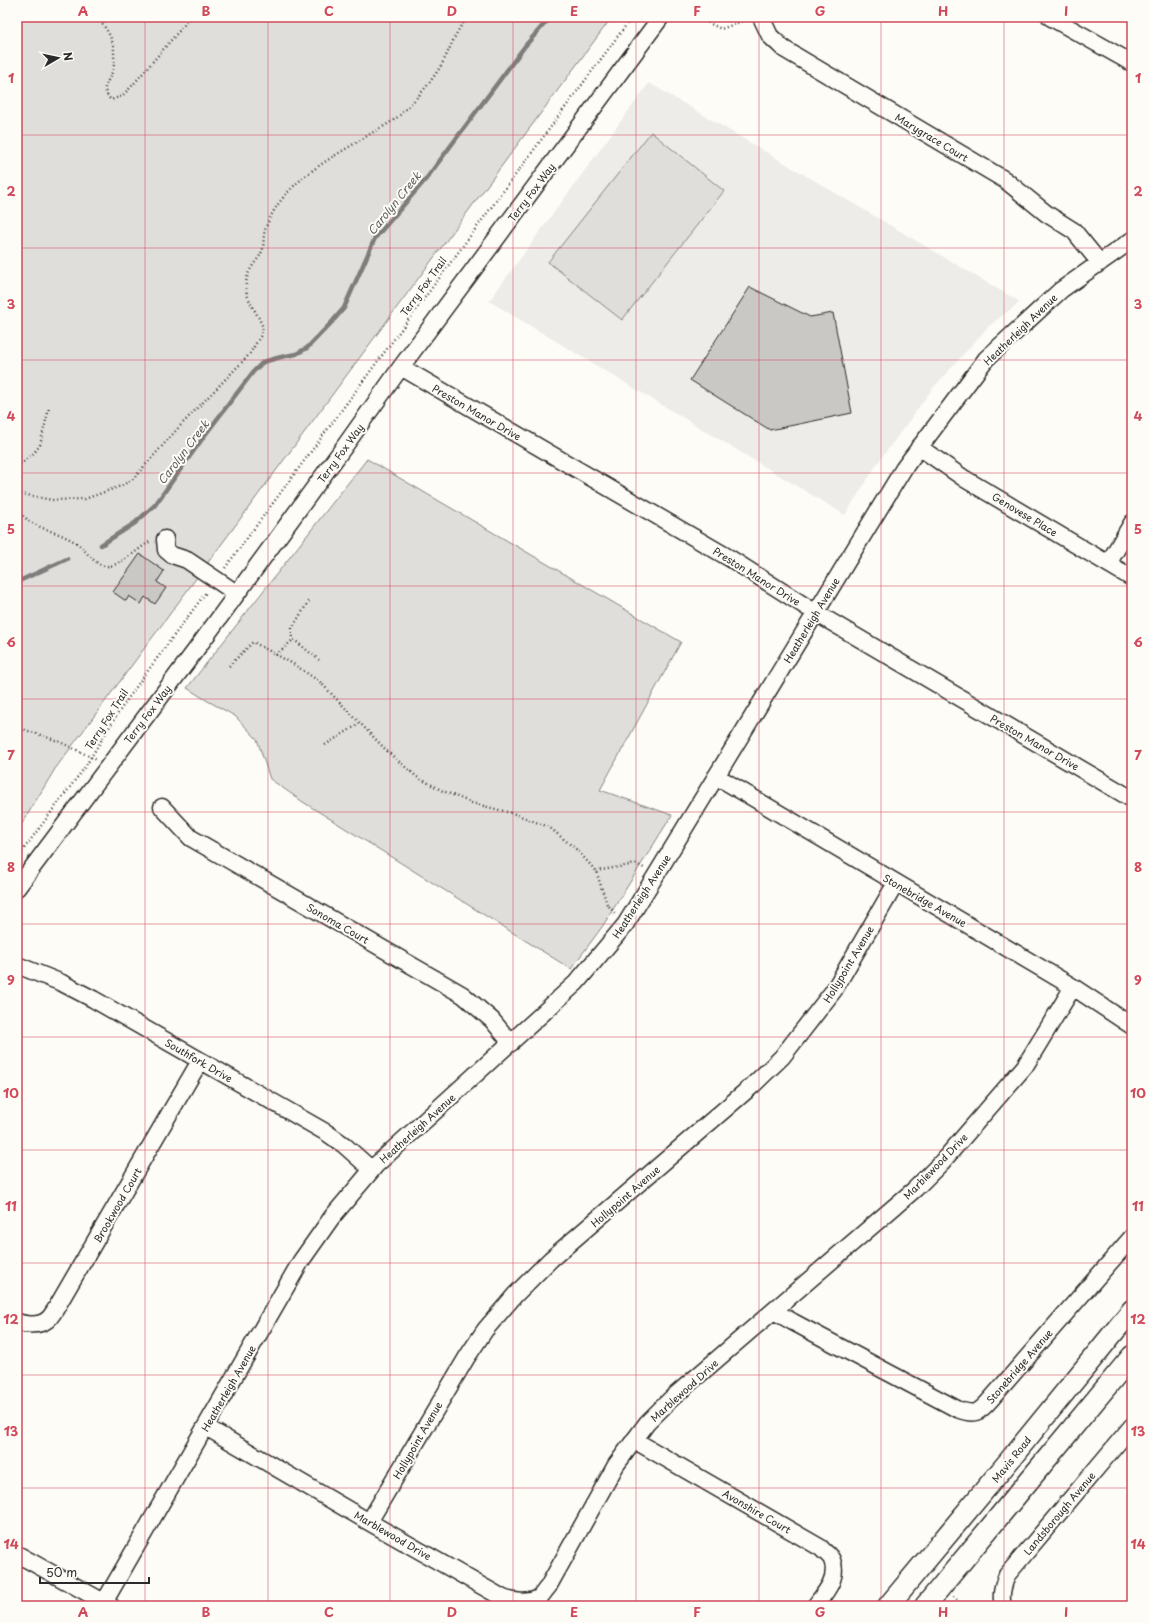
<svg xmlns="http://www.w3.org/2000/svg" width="1149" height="1623" viewBox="0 0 1149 1623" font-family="'Playpen Sans',sans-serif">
  <rect width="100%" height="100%" fill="#fdfcf7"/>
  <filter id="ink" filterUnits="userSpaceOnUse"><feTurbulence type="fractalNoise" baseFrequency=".025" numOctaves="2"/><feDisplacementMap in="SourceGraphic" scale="8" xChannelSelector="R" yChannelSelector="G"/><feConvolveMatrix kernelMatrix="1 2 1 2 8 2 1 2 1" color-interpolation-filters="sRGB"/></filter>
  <g filter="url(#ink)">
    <path fill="#edece8" d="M649,83L1020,302L989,326L933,388L877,464L845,515L489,301Z"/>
    <path fill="#dfdeda" stroke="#858482" d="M17,17H612L55,769L17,832Z
      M651,132L724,191L622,320L548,262Z
      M367,459L681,642L600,790L672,815L602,927L571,969L303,802L270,779L257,739L235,716L206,700L187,688Z"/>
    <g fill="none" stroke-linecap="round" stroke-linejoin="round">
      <path stroke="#7e7d7b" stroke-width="4.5" d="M101,545L135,523L155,505L205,435L253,372L263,362L281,357L296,354L307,348L332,322L344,308L375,238L426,179L525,46L546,22L554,17
        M17,582L67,559"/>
    </g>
    <path fill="#c9c8c4" stroke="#2b2b2b" d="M750,287L810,317L833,313L852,413L770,430L690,380Z
      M140,554L164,571L157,582L166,588L155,604L145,597L141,604L129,596L126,601L113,592Z"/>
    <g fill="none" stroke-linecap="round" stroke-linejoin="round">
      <defs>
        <path id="minor" d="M761,17L770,36L784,49L1005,180L1047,214L1074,231L1100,263
          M1050,17L1132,63
          M401,367L731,559L816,613L1132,799
          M919,447L965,479L1132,578
          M165,539L166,550L172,555L187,560L236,593
          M1108,564L1132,523
          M716,776L1073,987L1132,1026
          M162,807L191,838L463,995L492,1020L511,1043
          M17,888L195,651L344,447L401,367L661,17
          M17,965L62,983L93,999L327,1133L344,1145L372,1170
          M774,1311L793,1322L957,1409C975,1416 979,1413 991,1399L1132,1237
          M17,1322C25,1325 40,1326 47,1320C50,1318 53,1313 55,1310L200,1061
          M206,1427L369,1522L503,1598C513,1602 530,1604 540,1597C543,1594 545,1590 548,1587L616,1465L647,1423L672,1398L915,1189L942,1162L1025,1066L1073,987
          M634,1440L821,1548C824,1552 830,1555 832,1560C839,1578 825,1593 815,1606
          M369,1522L467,1357L485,1330L515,1295L551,1259L753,1085L782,1057L834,990L896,883
          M17,1554L111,1606
          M102,1606L301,1261L332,1217L376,1165L576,983L625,925L656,875L904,468L986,359L1061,290L1132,240
          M1003,1606C1000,1595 1003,1586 1007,1575L1132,1426"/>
        <path id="major" d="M888,1606L1008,1462L1132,1310
          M925,1606L1132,1356"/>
      </defs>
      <use href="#minor" stroke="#2b2b2b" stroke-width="19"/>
      <use href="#major" stroke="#2b2b2b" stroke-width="23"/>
      <path stroke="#2b2b2b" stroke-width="2.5" stroke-dasharray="1 3" stroke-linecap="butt" d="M98,17C105,27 113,38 114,51C114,57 115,66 112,72C108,84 99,87 111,100L122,96L131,87L191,17
        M697,17L721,29L748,19
        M17,467L34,453L40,445L49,408
        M17,493L52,500L85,499L121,486L133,479L180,426L249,355L261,335L263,328C256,307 239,295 249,272C253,263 261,257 263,248C264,241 263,234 266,227C284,180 331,159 370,134C380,128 393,122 401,114C417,98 432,82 443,62C451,47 456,30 468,17
        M17,510C36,531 54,529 75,542C86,549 95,568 109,566C121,565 140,547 151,541
        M225,568L632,17
        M309,601L292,628V638L319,660
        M276,655L294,639
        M229,666L253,642L295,665L320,682L388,752L417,777L443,791L472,803L515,814L549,827L577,850L596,871L607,904L615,913
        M17,727L58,741L97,760
        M325,745L359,724
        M17,844L24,848
        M17,858L85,767L118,713L141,680L207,591
        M596,871L636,864L644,868
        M953,1597L965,1606"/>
      <use href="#minor" stroke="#fdfcf7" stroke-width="16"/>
      <use href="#major" stroke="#fdfcf7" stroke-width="20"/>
    </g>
  </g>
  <path fill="none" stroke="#d1495b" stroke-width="1" stroke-opacity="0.55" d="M145,17V1606M268,17V1606M390,17V1606M513,17V1606M636,17V1606M759,17V1606M881,17V1606M1004,17V1606M17,135H1132M17,248H1132M17,360H1132M17,473H1132M17,586H1132M17,699H1132M17,812H1132M17,924H1132M17,1037H1132M17,1150H1132M17,1263H1132M17,1375H1132M17,1488H1132"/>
  <g text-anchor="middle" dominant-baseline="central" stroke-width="4" stroke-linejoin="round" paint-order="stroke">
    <g font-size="10" fill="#2b2b2b" stroke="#fdfcf7">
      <text transform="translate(932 137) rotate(31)">Marygrace Court</text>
      <text transform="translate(531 192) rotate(-53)">Terry Fox Way</text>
      <text transform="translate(423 286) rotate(-54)">Terry Fox Trail</text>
      <text transform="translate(1020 329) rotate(-44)">Heatherleigh Avenue</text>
      <text transform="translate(477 412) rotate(30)">Preston Manor Drive</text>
      <text transform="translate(340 453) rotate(-54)">Terry Fox Way</text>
      <text transform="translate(1025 514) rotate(31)">Genovese Place</text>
      <text transform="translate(757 576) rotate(32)">Preston Manor Drive</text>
      <text transform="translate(811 620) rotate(-59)">Heatherleigh Avenue</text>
      <text transform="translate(147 714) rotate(-53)">Terry Fox Way</text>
      <text transform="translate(106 719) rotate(-57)">Terry Fox Trail</text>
      <text transform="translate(1035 742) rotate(30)">Preston Manor Drive</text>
      <text transform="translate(641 896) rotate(-57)">Heatherleigh Avenue</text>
      <text transform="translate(925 900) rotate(30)">Stonebridge Avenue</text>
      <text transform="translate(338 923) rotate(30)">Sonoma Court</text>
      <text transform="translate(848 964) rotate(-59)">Hollypoint Avenue</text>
      <text transform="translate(199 1060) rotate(30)">Southfork Drive</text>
      <text transform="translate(417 1128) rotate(-42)">Heatherleigh Avenue</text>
      <text transform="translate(935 1166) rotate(-46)">Marblewood Drive</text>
      <text transform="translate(625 1196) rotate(-41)">Hollypoint Avenue</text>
      <text transform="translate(117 1205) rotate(-60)">Brookwood Court</text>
      <text transform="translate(1019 1366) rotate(-49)">Stonebridge Avenue</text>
      <text transform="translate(228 1388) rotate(-60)">Heatherleigh Avenue</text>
      <text transform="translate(684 1390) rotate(-42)">Marblewood Drive</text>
      <text transform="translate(417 1440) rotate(-60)">Hollypoint Avenue</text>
      <text transform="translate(1011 1459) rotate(-51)">Mavis Road</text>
      <text transform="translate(757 1511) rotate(30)">Avonshire Court</text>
      <text transform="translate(1059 1513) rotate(-50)">Landsborough Avenue</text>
      <text transform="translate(393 1535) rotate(30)">Marblewood Drive</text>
    </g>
    <g font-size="11" font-style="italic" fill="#5b5b5a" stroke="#fdfcf7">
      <text transform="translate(394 203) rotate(-51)">Carolyn Creek</text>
      <text transform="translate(183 452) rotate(-53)">Carolyn Creek</text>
    </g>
  </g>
  <rect width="1149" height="1623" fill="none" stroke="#fdfcf7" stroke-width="44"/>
  <g transform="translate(58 58) rotate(81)" stroke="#fdfcf7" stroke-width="3" paint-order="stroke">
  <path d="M0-3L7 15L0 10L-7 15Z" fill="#2b2b2b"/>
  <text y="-6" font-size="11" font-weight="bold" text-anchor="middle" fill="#2b2b2b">N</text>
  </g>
  <path d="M40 1577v6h109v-6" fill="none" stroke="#2b2b2b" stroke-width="2"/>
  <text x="46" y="1577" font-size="12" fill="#2b2b2b" stroke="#fdfcf7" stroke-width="3" paint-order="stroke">50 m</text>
  <rect x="22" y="22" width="1105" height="1579" fill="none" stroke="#d1495b" stroke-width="1.5"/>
  <g font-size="13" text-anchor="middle" font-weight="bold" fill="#d1495b">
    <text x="83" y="16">A</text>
    <text x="206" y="16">B</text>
    <text x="329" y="16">C</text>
    <text x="452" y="16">D</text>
    <text x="574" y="16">E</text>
    <text x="697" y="16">F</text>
    <text x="820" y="16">G</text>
    <text x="943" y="16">H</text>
    <text x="1066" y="16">I</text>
    <text x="11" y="83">1</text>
    <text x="1138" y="83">1</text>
    <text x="11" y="196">2</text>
    <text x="1138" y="196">2</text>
    <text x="11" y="309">3</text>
    <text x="1138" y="309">3</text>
    <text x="11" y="421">4</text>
    <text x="1138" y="421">4</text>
    <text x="11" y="534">5</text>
    <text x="1138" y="534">5</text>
    <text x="11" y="647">6</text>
    <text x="1138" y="647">6</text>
    <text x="11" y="760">7</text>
    <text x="1138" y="760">7</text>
    <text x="11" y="872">8</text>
    <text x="1138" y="872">8</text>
    <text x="11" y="985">9</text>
    <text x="1138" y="985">9</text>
    <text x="11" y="1098">10</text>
    <text x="1138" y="1098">10</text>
    <text x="11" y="1211">11</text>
    <text x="1138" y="1211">11</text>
    <text x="11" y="1324">12</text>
    <text x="1138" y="1324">12</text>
    <text x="11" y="1436">13</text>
    <text x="1138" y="1436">13</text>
    <text x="11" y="1549">14</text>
    <text x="1138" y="1549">14</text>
    <text x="83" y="1617">A</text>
    <text x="206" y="1617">B</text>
    <text x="329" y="1617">C</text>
    <text x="452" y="1617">D</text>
    <text x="574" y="1617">E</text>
    <text x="697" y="1617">F</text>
    <text x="820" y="1617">G</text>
    <text x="943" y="1617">H</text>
    <text x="1066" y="1617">I</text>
  </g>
</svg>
